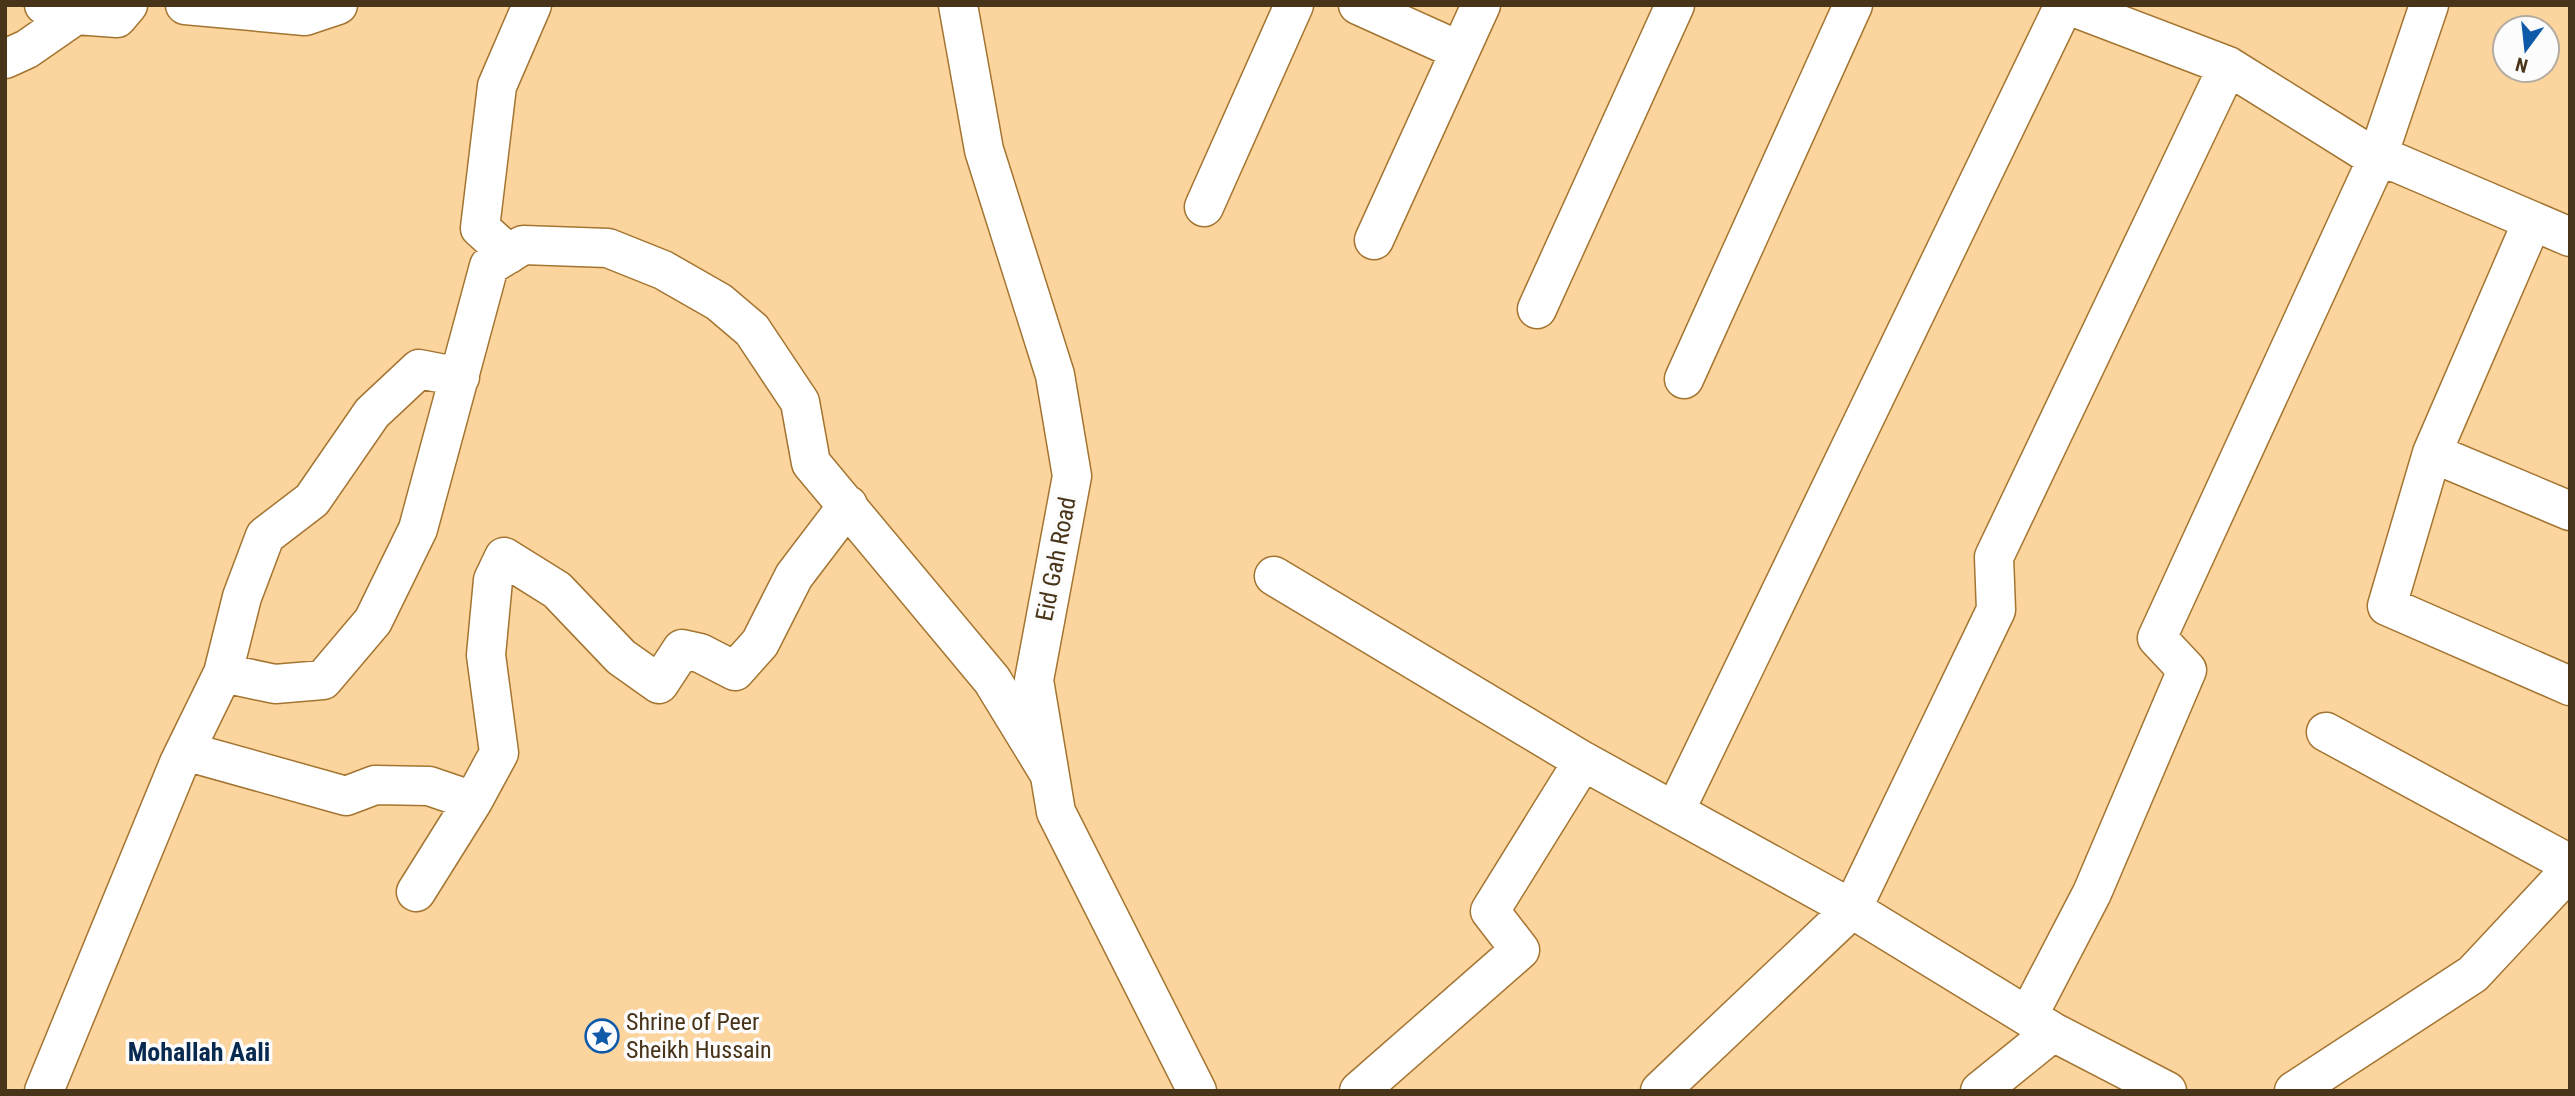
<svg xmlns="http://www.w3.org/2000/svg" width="2575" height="1096" viewBox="0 0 2575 1096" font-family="'Roboto Condensed',sans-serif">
  <rect width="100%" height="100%" fill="#fcd49e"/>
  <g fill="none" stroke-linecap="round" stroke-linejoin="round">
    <defs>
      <path id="minor" d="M44,5L76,15L117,18L128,5
        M185,5L305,16L338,5
        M1358,5L1460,51
        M2068,5L2228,66L2377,159L2397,163L2570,237
        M5,59L27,49L76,15
        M1204,207L1294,5
        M1374,240L1481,5
        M509,254L480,228L497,86L532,5
        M1537,309L1675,5
        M1684,379L1853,5
        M2432,453L2532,222
        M2570,511L2432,453L2387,606L2570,686
        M1274,576L1583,761L1852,909L2053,1032L2167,1091
        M223,673L275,684L323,680L373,621L418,529L489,266L523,245L608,248L663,270L719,302L752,330L800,402L811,463L992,680L1047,770
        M2326,732L2570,864
        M185,751L346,796L375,785L429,786L473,801L416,892
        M473,801L499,753L486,655L493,580L504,557L557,590L621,657L659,684L682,649L700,653L735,671L760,643L794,576L848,505
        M1675,811L2064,5
        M2028,1016L2092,893L2187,670L2157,638L2377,159L2429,5
        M44,1091L179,763L223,673L242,597L265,536L312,500L372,413L419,369L460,377
        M1359,1091L1520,950L1490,911L1583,761
        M1660,1091L1852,909L1996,610L1994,557L2228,66
        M1980,1091L2053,1032
        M2294,1091L2473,974L2570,870"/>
      <path id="tertiary" d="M958,5L984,150L1055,375L1072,476L1034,680L1056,812L1197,1091"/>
    </defs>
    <use href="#minor" stroke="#a37530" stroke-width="41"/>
    <use href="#tertiary" stroke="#a37530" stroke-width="41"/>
    <use href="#minor" stroke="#fff" stroke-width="38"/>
    <use href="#tertiary" stroke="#fff" stroke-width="38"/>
  </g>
  <defs>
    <symbol id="sight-ring" viewBox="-11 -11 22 22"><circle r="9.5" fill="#fcfcfc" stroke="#0e59a8" stroke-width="1.5"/><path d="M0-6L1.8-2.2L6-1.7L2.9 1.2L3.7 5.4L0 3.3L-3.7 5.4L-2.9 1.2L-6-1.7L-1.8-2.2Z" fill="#0e59a8"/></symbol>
  </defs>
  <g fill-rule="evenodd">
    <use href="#sight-ring" x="583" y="1017" width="38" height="38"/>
  </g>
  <g text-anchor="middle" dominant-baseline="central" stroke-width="7" stroke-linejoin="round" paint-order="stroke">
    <g font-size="24" fill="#483418" stroke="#fcfcfc">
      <text transform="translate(1056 559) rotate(-79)">Eid Gah Road</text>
    </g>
    <g font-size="24" fill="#483418" stroke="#fcfcfc" text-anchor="start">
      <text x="626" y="1022">Shrine of Peer<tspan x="626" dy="28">Sheikh Hussain</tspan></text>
    </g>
    <g font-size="26" font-weight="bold" fill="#082a50" stroke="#fcfcfc">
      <text x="199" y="1052">Mohallah Aali</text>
    </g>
  </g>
  <rect width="2575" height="1096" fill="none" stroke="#483418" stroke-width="14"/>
  <g transform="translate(2526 49) rotate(195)"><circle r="33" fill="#fcfcfc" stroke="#b4aca1" stroke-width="2"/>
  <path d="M0-5L12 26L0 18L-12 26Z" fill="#0e59a8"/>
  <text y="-10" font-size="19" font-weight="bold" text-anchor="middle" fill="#483418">N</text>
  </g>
</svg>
